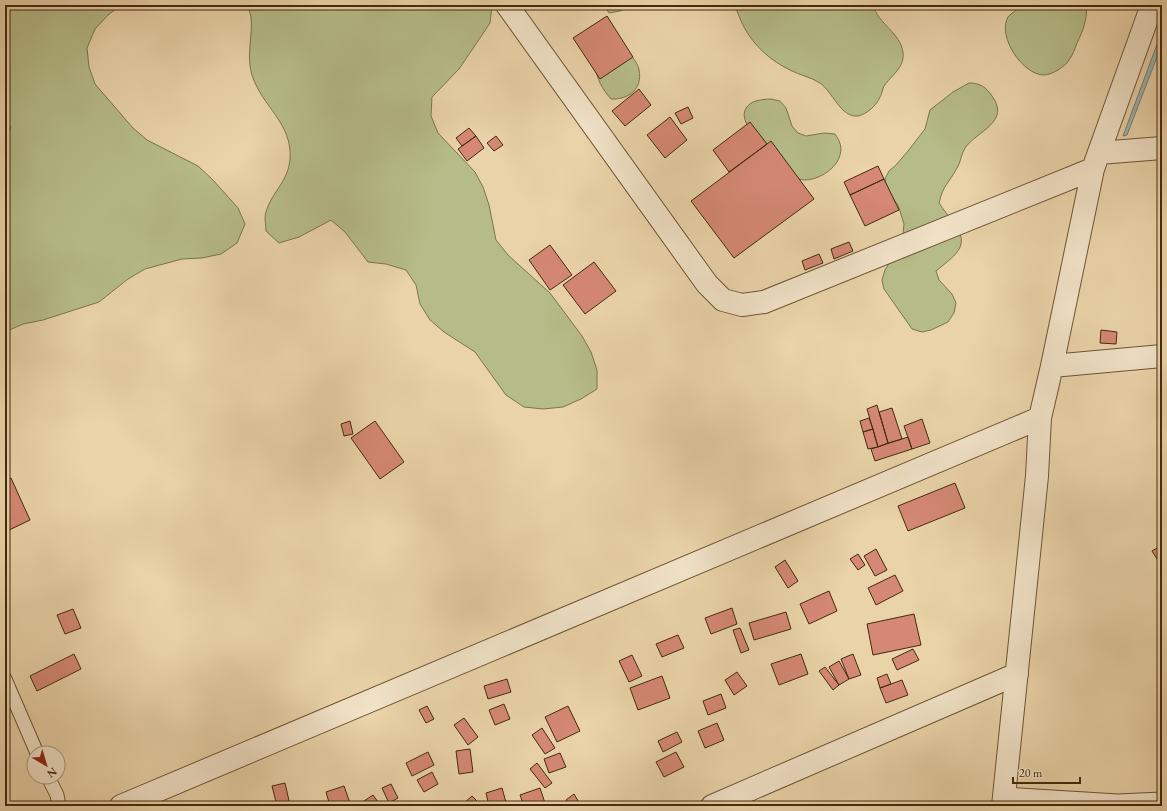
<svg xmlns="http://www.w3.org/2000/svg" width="1167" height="811" viewBox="0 0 1167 811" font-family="'EB Garamond',serif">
  <rect width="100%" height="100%" fill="#ead3a9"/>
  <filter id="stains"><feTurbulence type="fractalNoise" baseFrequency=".005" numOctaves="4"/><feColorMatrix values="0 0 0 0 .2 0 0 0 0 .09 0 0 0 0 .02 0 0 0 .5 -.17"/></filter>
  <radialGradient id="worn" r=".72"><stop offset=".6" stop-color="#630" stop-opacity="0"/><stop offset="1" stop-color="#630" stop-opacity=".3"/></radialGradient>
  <path fill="#b6bc89" stroke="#7c744c" d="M5,5H121L108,15L95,29L87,48L89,67L95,84L133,128L147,140L198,166L213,180L238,208L245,224L237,243L221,254L202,258L182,259L145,269L128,279L99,302L43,320L23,324L5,332V143L11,127L5,118Z
    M248,5H492L490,23L480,38L459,69L432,97L431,116L438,133L475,172L483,187L489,205L496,240L508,255L550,293L582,336L591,352L597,370V389L581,399L563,407L543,409L524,407L506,395L475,352L444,332L430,320L420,304L416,285L406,270L386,264L368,262L345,232L331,220L299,237L279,243L266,231C266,225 264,218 266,212C271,193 288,182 290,160C293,123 262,107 252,75C246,56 253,36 251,17C250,13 249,9 248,5Z
    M604,5H633L620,11L609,13Z
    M734,5H789L798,9H807L812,5H873C878,24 901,33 903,53C905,67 891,76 884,86C882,90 882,94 880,97C876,106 867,114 858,116C841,118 832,91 820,83C811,77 799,75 790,70C771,61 754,46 744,27C740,20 738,12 734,5Z
    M1022,5H1086C1088,18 1083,31 1077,43C1075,48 1073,55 1069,60C1067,64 1062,67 1058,70C1054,72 1049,75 1044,75C1023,75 997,37 1008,17C1011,13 1018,9 1022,5Z
    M630,54C634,59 638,64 639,70C643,89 628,100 611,99C602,89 597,79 595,66Z
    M969,83C980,83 986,87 992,96C1011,122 977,131 965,148C961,154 961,162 957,168C949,183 943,185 939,203C943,209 946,213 951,219C972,245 958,253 936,271L939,280L952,294L956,303L954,313L948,322L931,330L922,332L912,329L884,289L882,280L885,270L896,252L903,234L904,224L898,205L886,189L885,179L889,171L896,165L908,151L925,129L930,110L953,92Z
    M771,99L780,101L786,108L792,126L798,133L806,136L824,133L835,134C842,144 843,151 837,162C829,175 804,187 792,175C784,167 779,157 771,149C768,145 764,144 761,142C750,132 734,112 753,102C758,100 765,99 771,99Z"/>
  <path fill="#9bb6b3" stroke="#787e71" d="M1162,31V44L1127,135L1123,136Z"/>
  <path fill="#d58874" stroke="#432b0e" d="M607,16L633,57L600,79L573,38Z
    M639,89L651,105L625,126L612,111Z
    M688,107L693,118L681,124L675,113Z
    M670,117L687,140L665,158L647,135Z
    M750,122L767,144L729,172L713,150Z
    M469,128L476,136L462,146L456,138Z
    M476,136L484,148L467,161L458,149Z
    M496,136L503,145L494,151L487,143Z
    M771,141L814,199L734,258L691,201Z
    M878,166L884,179L850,195L844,182Z
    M884,179L899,210L865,226L850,195Z
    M849,242L853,251L834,259L831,249Z
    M550,245L572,275L550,290L529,260Z
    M819,254L823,263L805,270L802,261Z
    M594,262L616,291L585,314L563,285Z
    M1101,330L1117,332L1116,344L1100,343Z
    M877,405L888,443L878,447L867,409Z
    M892,408L902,439L888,443L879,412Z
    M869,418L873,429L863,432L860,421Z
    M922,419L930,443L912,449L904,426Z
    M350,421L353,434L344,436L341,424Z
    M375,421L404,462L380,479L351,438Z
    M873,429L878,447L868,449L863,432Z
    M908,437L912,449L875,461L871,449Z
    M11,478L30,520L5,532V481Z
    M955,483L965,508L908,531L898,506Z
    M1162,545V567L1152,551Z
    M876,549L887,570L875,576L864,556Z
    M858,554L865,565L858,570L850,559Z
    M785,560L798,581L788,588L775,567Z
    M895,575L903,591L876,605L868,588Z
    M829,591L837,611L809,624L800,604Z
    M732,608L737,624L711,634L705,618Z
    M73,609L81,628L65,634L57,615Z
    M786,612L791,629L754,640L749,623Z
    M914,614L921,645L873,655L867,624Z
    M740,628L749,650L741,653L733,630Z
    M678,635L684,648L662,657L656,644Z
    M913,649L919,660L897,670L892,659Z
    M74,654L81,669L37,691L30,676Z
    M801,654L808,674L779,685L771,664Z
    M853,654L861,675L849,679L841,659Z
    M632,655L642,676L629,682L619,661Z
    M839,661L849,679L839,685L829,667Z
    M825,667L839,685L833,690L819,671Z
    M737,672L747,686L734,695L725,680Z
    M887,674L891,684L880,688L877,678Z
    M662,676L670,698L638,710L630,688Z
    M507,679L511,692L488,699L484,686Z
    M902,680L908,695L886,703L880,688Z
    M721,694L726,708L708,715L703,701Z
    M504,704L510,719L495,725L489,710Z
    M427,706L434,719L426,723L419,710Z
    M568,706L580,731L557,742L545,717Z
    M464,718L478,737L468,745L454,725Z
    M717,723L724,740L705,748L698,731Z
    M542,728L555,748L545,754L532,735Z
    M677,732L682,742L663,752L658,741Z
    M470,749L473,772L459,774L456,751Z
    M428,752L434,765L412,776L406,763Z
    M676,752L684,767L664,777L656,762Z
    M560,753L566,767L549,773L544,759Z
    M537,763L552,783L545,788L530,769Z
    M432,772L438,784L424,792L417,780Z
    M285,783L290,805L277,806L272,786Z
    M391,784L398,798L389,803L382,788Z
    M344,786L351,806H330L326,792Z
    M502,788L507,806H489L486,793Z
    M540,788L546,806H524L520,795Z
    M574,794L581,806H570L566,800Z
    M373,795L381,806H368L364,801Z
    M472,796L482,806H465L463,804Z"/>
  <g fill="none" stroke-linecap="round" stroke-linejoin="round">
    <defs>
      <path id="lane" d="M5,679L37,753
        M48,777L57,795L59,806
        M1004,794L1118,801L1162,799"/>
      <path id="street" d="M507,5L707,284L723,300L742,305L764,302L1093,169
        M1099,153L1162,148
        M1052,366L1162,356
        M121,806L1040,418
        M712,806L1017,674
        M1003,806L1037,476L1040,418L1052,366L1093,169L1152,5"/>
    </defs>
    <use href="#lane" stroke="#6d5535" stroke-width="15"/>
    <use href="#street" stroke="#6d5535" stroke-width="24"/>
    <use href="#lane" stroke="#f1e2c7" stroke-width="13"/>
    <use href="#street" stroke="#f1e2c7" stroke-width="22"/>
  </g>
  <rect width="1167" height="811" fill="none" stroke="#ead3a9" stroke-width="20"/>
  <rect x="6" y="6" width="1155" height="799" fill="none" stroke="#432b0e" stroke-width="2"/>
  <rect x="10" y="10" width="1147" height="791" fill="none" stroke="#432b0e"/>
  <g transform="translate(46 765) rotate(142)"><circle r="19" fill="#f1e2c7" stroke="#ab997d"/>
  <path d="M0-3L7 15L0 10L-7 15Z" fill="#8f2418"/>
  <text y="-6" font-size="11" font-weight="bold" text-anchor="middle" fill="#432b0e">N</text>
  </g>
  <path d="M1013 777v6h67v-6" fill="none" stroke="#432b0e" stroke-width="2"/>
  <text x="1019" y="777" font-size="12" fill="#432b0e" stroke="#f1e2c7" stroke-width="3" paint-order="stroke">20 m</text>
  <rect width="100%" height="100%" filter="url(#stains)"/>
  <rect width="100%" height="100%" fill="url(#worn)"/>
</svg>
